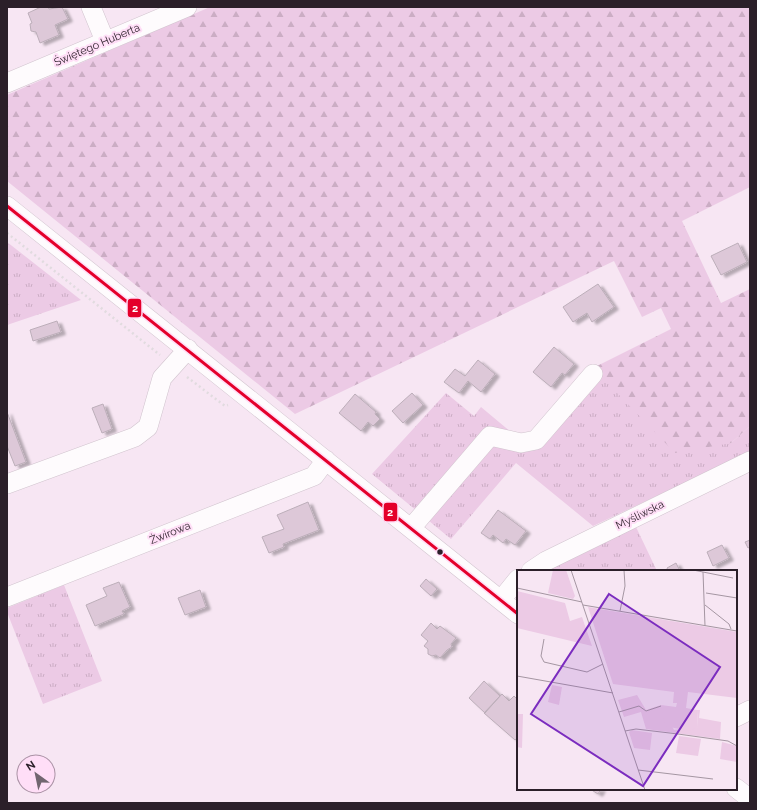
<svg xmlns="http://www.w3.org/2000/svg" width="757" height="810" viewBox="0 0 757 810" font-family="Raleway,sans-serif">
  <defs>
    <pattern id="grass-tufts" width="24" height="20" patternUnits="userSpaceOnUse"><rect width="24" height="20" fill="#eccae5"/><path d="M3 7l-1-3M5 7V3M7 7l1-3M15 17l-1-3M17 17v-4M19 17l1-3" fill="none" stroke="#cbadc4"/></pattern>
    <pattern id="forest-firs" width="22" height="20" patternUnits="userSpaceOnUse"><rect width="22" height="20" fill="#eccae5"/><path d="M5 1l3.5 6h-7zM16 11l3.5 6h-7z" fill="#cbadc4"/></pattern>
    <filter id="shadow"><feDropShadow dx="4.5" dy="2.5" stdDeviation="1" flood-color="#0004"/></filter>
  </defs>
  <rect width="100%" height="100%" fill="#f7e6f3"/>
  <path fill="url(#grass-tufts)" d="M7,242L81,300L7,325Z
    M592,366L731,443L750,426V452L593,526L516,463L451,539L372,474L446,393L474,416L481,407L517,437L535,436Z
    M636,527L657,571H543Z
    M64,585L102,681L43,704L7,612V608Z"/>
  <path fill="url(#forest-firs)" d="M210,7H750V187L682,221L721,303L750,289V426L731,443L675,453L593,368L671,329L661,308L642,317L614,261L295,414L7,181V95Z"/>
  <path fill="#ddc8d8" stroke="#bcaeb9" filter="url(#shadow)" d="M41,7H48L49,9L62,7L68,19L55,25L59,35L40,43L36,32L31,31L30,24L32,23L28,13Z
    M738,243L747,262L721,275L711,256Z
    M598,284L614,307L592,322L587,313L573,322L563,307Z
    M57,321L61,332L33,341L30,330Z
    M554,347L574,364L565,375L562,373L551,387L533,372Z
    M478,360L495,374L481,392L468,381L459,393L444,382L455,369L465,376Z
    M412,393L423,405L403,423L392,411Z
    M355,394L376,412L375,414L380,419L373,426L368,422L361,431L339,413Z
    M103,404L112,429L102,433L92,408Z
    M7,412L26,462L15,466L7,446Z
    M308,502L319,530L283,544L284,547L269,553L262,537L284,529L277,515Z
    M498,510L526,531L515,545L506,539L503,543L493,535L490,539L481,533Z
    M750,540V547L748,548L745,542Z
    M722,545L729,558L713,566L707,552Z
    M676,563L680,571H668L667,568Z
    M426,579L437,589L431,596L420,586Z
    M119,582L130,607L122,611L124,614L95,626L86,605L107,596L103,588Z
    M200,590L206,607L185,615L178,598Z
    M431,623L437,629L440,626L456,638L451,644L452,647L447,650L440,658L436,655L432,656L428,654V649L424,646L428,641L421,635Z
    M484,681L500,696L485,713L469,698Z
    M502,694L509,701L514,696L518,700V737L515,740L484,713Z
    M590,789H601L598,794Z"/>
  <g fill="none" stroke-linecap="round" stroke-linejoin="round">
    <defs>
      <path id="minor" d="M91,7L105,41
        M7,83L187,7
        M7,206L518,614
        M7,484L135,437L148,427L162,378L188,349
        M411,528L490,436L521,443L536,440L593,374
        M531,571L546,561L750,461
        M7,597L314,476L326,460
        M501,600L518,579
        M736,717L750,710
        M736,788L750,799"/>
    </defs>
    <use href="#minor" stroke="#d1c4ce" stroke-width="20"/>
    <path stroke="#e1dbdf" stroke-width="2.5" stroke-dasharray="2 3" stroke-linecap="butt" d="M7,233L160,355
      M187,377L225,406L228,405"/>
    <use href="#minor" stroke="#fefbfd" stroke-width="19"/>
    <defs>
      <path id="bus-1" d="M7,206L518,614"/>
    </defs>
    <use href="#bus-1" stroke="#ffdef7" stroke-width="6"/>
    <use href="#bus-1" stroke="#e4002b" stroke-width="3"/>
  </g>
  <circle fill="#2b1f29" stroke="#ffdef7" stroke-width="1.5" cx="440" cy="552" r="3.5"/>
  <g text-anchor="middle" dominant-baseline="central" stroke-width="4" stroke-linejoin="round" paint-order="stroke">
    <g font-size="11" fill="#2b1f29" stroke="#ffdef7">
      <text transform="translate(97 45) rotate(-23)">Świętego Huberta</text>
      <text transform="translate(640 515) rotate(-26)">Myśliwska</text>
      <text transform="translate(170 533) rotate(-22)">Żwirowa</text>
    </g>
  </g>
  <g transform="translate(517 570)">
    <rect width="220" height="220" fill="#f7e6f3"/>
    <path d="M36,0H49L58,26L56,29L31,23ZM0,21L48,33L53,51L65,47L75,76L0,58ZM35,115L45,117L42,135L31,132ZM120,125L129,140L144,135L157,160L181,157L180,140H183L182,148L204,152L203,169L129,159L124,142L107,147L101,130ZM0,144H6L5,178L0,177ZM115,160L135,163L133,180L117,178L112,162ZM162,166L184,169L181,186L159,183ZM205,172L220,176V192L203,189Z" fill="#eccae5"/>
    <path d="M71,37L220,62V128L171,122L169,138L180,140L181,157L172,161L148,156L144,135L159,137L160,133H156L157,122L96,114Z" fill="#eccae5"/>
    <path fill="none" stroke="#a596a2" stroke-width="1" d="M54,0L128,220M176,0L216,8M186,2L188,56M0,18L65,32M189,23L220,28M66,35L220,61M188,35L212,54L214,59M103,41L108,16L107,0M27,69L24,86L27,92L70,102L86,94M0,106L96,123M102,142L122,136L129,141L144,136M108,161L119,159L161,164L211,171L220,176M121,200L196,209"/>
    <path fill="#7b2cbf" fill-opacity="0.15" stroke="#7b2cbf" stroke-width="2" d="M92,24L203,97L126,216L14,144Z"/>
    <rect width="220" height="220" fill="none" stroke="#2b1f29" stroke-width="2"/>
  </g>
  <g stroke="#ffdef7" stroke-width="1.5">
    <rect x="127" y="298" width="15" height="20" rx="4" fill="#e4002b"/>
    <rect x="383" y="502" width="15" height="20" rx="4" fill="#e4002b"/>
  </g>
  <g font-size="11" text-anchor="middle" font-weight="bold" fill="#fff">
    <text x="135" y="312">2</text>
    <text x="390" y="516">2</text>
  </g>
  <rect width="757" height="810" fill="none" stroke="#2b1f29" stroke-width="16"/>
  <g transform="translate(36 774) rotate(327)"><circle r="19" fill="#ffdef7" stroke="#aa92a5"/>
  <path d="M0-3L7 15L0 10L-7 15Z" fill="#726570"/>
  <text y="-6" font-size="11" font-weight="bold" text-anchor="middle" fill="#2b1f29">N</text>
  </g>
</svg>
